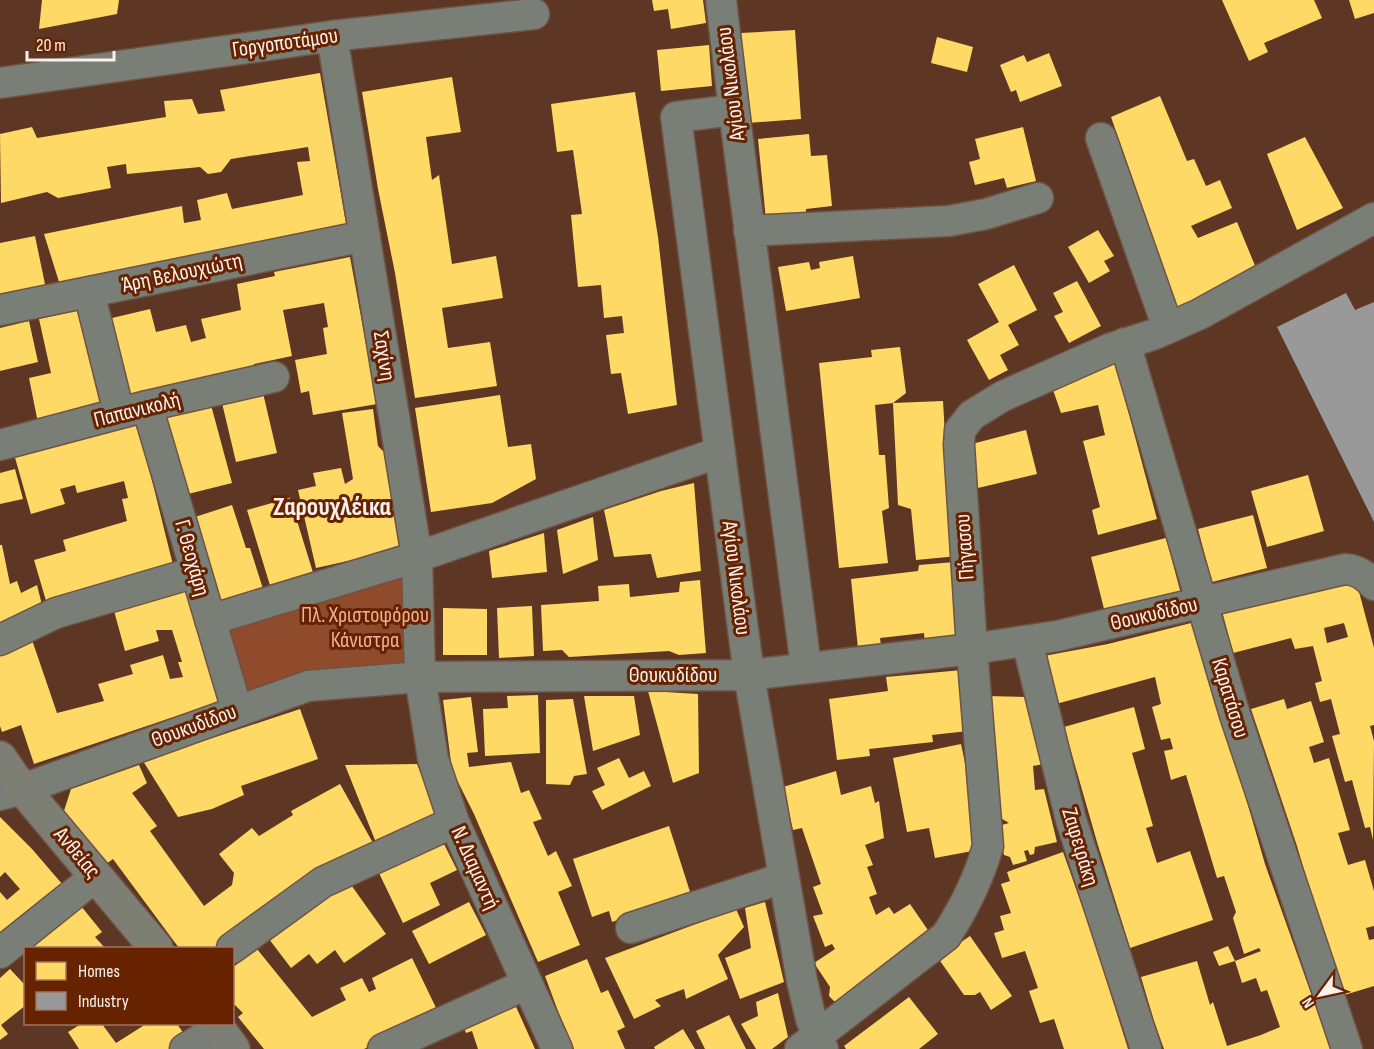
<svg xmlns="http://www.w3.org/2000/svg" width="1374" height="1049" viewBox="0 0 1374 1049" font-family="'Sofia Sans Condensed',sans-serif">
  <rect width="100%" height="100%" fill="#5d3724"/>
  <path fill="#904a2c" d="M417,557L420,677L237,710L210,620Z"/>
  <path fill="#ffd966" fill-rule="evenodd" d="M42,0H119L117,14L39,29Z
    M652,0H703L706,23L671,29L668,9L654,11Z
    M1222,0H1314L1322,18L1264,43L1268,52L1249,61Z
    M1349,0H1374V13L1355,19Z
    M795,30L801,119L747,123L741,33Z
    M937,37L973,47L967,72L931,63Z
    M709,45L712,86L661,91L657,50Z
    M1049,53L1062,86L1020,102L1016,90L1011,92L1000,65L1024,55L1027,62Z
    M320,73L347,229L60,285L44,234L182,206L184,223L201,220L197,200L227,193L232,209L303,195L297,162L310,161L308,147L231,159L221,172L208,174L200,167L127,174L126,164L107,167L111,188L58,198L47,192L1,203L0,134L32,127L37,138L166,117L164,101L192,99L198,114L225,111L220,90Z
    M452,77L461,132L426,137L432,180L439,175L452,264L496,256L503,298L442,308L448,348L490,342L497,386L415,398L395,273L378,189L362,92Z
    M635,92L658,237L677,405L628,414L621,373L611,374L606,335L624,333L622,316L604,318L601,285L578,287L571,215L582,214L573,150L557,152L551,104Z
    M1160,96L1187,161L1194,159L1206,186L1220,180L1232,208L1191,226L1198,238L1237,222L1256,268L1178,309L1111,117Z
    M1023,127L1036,181L1007,188L1004,178L975,185L969,162L980,159L975,139Z
    M809,134L811,156L827,155L832,206L806,209V216L766,220L758,139Z
    M1305,137L1343,208L1297,230L1267,154Z
    M1098,230L1114,256L1104,261L1110,271L1089,283L1068,247Z
    M35,236L46,289L0,297V243Z
    M853,256L860,298L786,311L778,267L809,262L811,270L820,268L819,262Z
    M350,257L377,404L313,415L309,391L301,393L295,360L327,354L323,328L328,327L324,303L283,310L292,356L254,364L252,371L128,403L108,319L150,309L156,332L186,325L191,342L206,338L201,319L241,310L237,284L275,276L274,272Z
    M1014,265L1037,310L1008,325L1019,345L1000,355L1008,370L989,380L967,340L999,322L978,284Z
    M1077,281L1101,326L1069,343L1054,316L1063,312L1053,293Z
    M84,309L105,409L38,423L29,378L51,373L39,319Z
    M29,321L38,362L0,371V328Z
    M900,347L906,393L893,403L875,405L879,455H885L889,508L882,511L888,563L839,568L819,363L872,357L871,350Z
    M1114,358L1157,519L1098,535L1092,510L1100,507L1083,441L1105,435L1098,405L1061,413L1053,390Z
    M263,393L277,453L236,462L222,403Z
    M500,395L508,447L531,444L536,479L492,503L431,512L415,408Z
    M943,401L946,454L958,556L916,560L911,509L898,505L893,403Z
    M211,405L232,483L188,494L166,416Z
    M373,409L378,446L387,455L401,554L365,565L361,558L316,568L298,490L316,486L313,473L341,468L345,484L353,479L342,413Z
    M138,424L174,569L47,604L34,560L66,551L63,540L127,521L122,499L128,498L124,481L77,493L75,485L60,489L65,504L31,514L14,454Z
    M1026,430L1037,474L978,488L968,445Z
    M15,469L23,499L0,504V473Z
    M1308,475L1324,531L1267,547L1251,491Z
    M694,483L701,571L657,578L651,554L614,557L604,510L661,491Z
    M290,498L315,579L272,592L247,510Z
    M232,505L246,548H250L264,592L220,606L195,517Z
    M1253,515L1267,568L1212,582L1198,529Z
    M593,517L598,560L563,574L557,530Z
    M544,533L547,572L492,578L489,551Z
    M1166,538L1181,594L1105,613L1091,557Z
    M0,545H2L10,584L17,581L21,593L37,585L43,609L0,630Z
    M955,562L962,640L925,644L924,633L880,638L881,646L858,649L851,579L918,571L919,565Z
    M1354,573L1374,648V725L1370,726L1374,741L1373,840L1370,827L1365,828L1352,780L1345,782L1332,736L1340,734L1331,699L1320,702L1315,683L1322,681L1313,646L1295,649L1291,638L1233,653L1221,607ZM1344,623L1348,637L1327,643L1324,628Z
    M700,580L706,653L679,655L669,651L569,657L562,650L543,651L541,605L599,601L598,586L629,584L630,597L679,592L680,582Z
    M185,584L221,701L34,764L21,725L2,732L0,726V655L31,637L57,713L104,701L98,684L133,674L130,665L163,655L170,679L183,677L178,662H182L172,630H156L159,641L125,651L113,607Z
    M532,606L534,656L499,658L497,608Z
    M443,608L487,609V655H443Z
    M1195,622L1265,864L1318,1013L1333,1049H1164L1154,1021L1141,977L1197,961L1210,1005L1213,1002L1227,1046L1261,1035L1280,1027L1267,990L1261,992L1256,978L1242,983L1235,961L1261,951L1259,948L1244,954L1233,918L1236,912L1224,876L1217,878L1186,775L1171,780L1164,751L1173,749L1170,738L1161,740L1152,707L1161,704L1155,677L1056,704L1044,656L1108,644Z
    M962,670L968,731L932,735L933,742L869,749L870,756L837,760L829,699L888,691L886,677Z
    M648,691L698,694L699,773L673,783Z
    M538,695L540,753L485,756L483,709L508,708L507,696Z
    M584,696H634L640,735L593,751Z
    M986,696L1027,697L1044,764L1033,766L1035,790L1044,789L1057,842L1035,847L1034,854L1030,855L1028,850L1024,851L1027,861L1013,865L1010,857L1004,855L998,826L1009,823L999,817Z
    M471,697L478,752L467,753L469,767L511,762L521,793L529,790L542,819L533,822L548,856L556,851L572,886L558,892L580,945L538,962L474,814L452,770L443,700Z
    M573,699L587,774L574,776L570,785L546,784V700Z
    M1284,699L1287,709L1311,701L1324,742L1309,747L1314,763L1329,758L1350,830L1338,833L1348,865L1365,860L1374,891V926L1366,928L1369,940L1374,939V986L1341,996L1297,846L1251,709Z
    M1134,707L1145,749L1132,753L1153,826L1146,828L1157,863L1190,851L1213,920L1130,948L1097,842L1064,727Z
    M300,709L318,759L241,786L244,795L212,809L178,817L143,761Z
    M961,744L983,849L935,858L929,828L907,832L893,758Z
    M619,758L629,778L644,771L651,786L602,810L592,791L605,785L597,768Z
    M417,764L440,818L377,845L345,765Z
    M139,765L147,783L132,793L157,826L150,831L204,906L232,885L234,873L219,854L252,828L259,836L293,815L291,811L340,784L373,843L223,948H179L113,859L106,864L81,831L63,814L71,789Z
    M836,771L841,795L871,786L875,803L879,801L884,838L865,845L873,865L867,867L877,894L869,897L876,915L889,907L894,914L910,904L932,936L839,1001H834L829,996L830,987L814,963L835,949L832,944L825,947L813,916L823,914L813,887L821,884L802,828L793,830L783,787Z
    M0,817L32,849L63,885L0,939V892L7,900L20,889L5,872L0,877Z
    M669,826L691,895L612,922L609,911L592,917L573,859Z
    M442,840L457,870L430,883L440,905L403,923L378,871Z
    M1063,852L1091,931L1128,1049H1064L1054,1019L1040,1023L1029,991L1038,988L1025,951L1002,958L994,933L1004,930L1000,916L1011,913L1001,884L1010,881L1007,872Z
    M349,882L386,934L344,963L335,950L317,964L309,954L291,968L269,939Z
    M469,902L486,935L429,964L412,931Z
    M765,902L784,982L740,999L725,958L751,948L745,908Z
    M81,906L102,932L95,937L105,948H36L33,945Z
    M736,909L744,927L718,955L728,979L686,999L684,989L655,1000L661,1006L634,1019L605,958Z
    M970,936L1012,996L991,1010L980,992L975,995H964L938,958Z
    M1228,946L1235,961L1219,966L1213,952Z
    M257,949L312,1017L346,1000L340,988L362,978L369,992L376,989L372,978L412,958L439,1014L364,1049H264L238,1017L243,1013L232,1002V968Z
    M587,959L601,993L608,990L625,1027L617,1031L625,1049H574L558,1011L545,976Z
    M10,969L26,986V1005L1,1025L8,1034L0,1040V978Z
    M778,993L788,1037L772,1049H756L741,1024L758,1016L756,1002Z
    M909,997L938,1034L919,1049H846L844,1046Z
    M513,1000L535,1049H478L472,1031L466,1033L462,1023Z
    M729,1015L746,1049H705L696,1031Z
    M81,1024H102L116,1043L146,1024H177L187,1038L169,1049H79L68,1032Z
    M683,1029L695,1049H655L654,1047Z"/>
  <path fill="#999" d="M1346,293L1355,310L1374,302V522L1277,327Z"/>
  <g fill="none" stroke-linecap="round" stroke-linejoin="round">
    <defs>
      <path id="minor" d="M721,0L734,110L806,667
        M332,36L417,557L420,677L433,759L454,822L557,1049
        M0,83L332,36L534,14
        M734,110L676,117L749,675L802,981L811,1019L823,1049
        M1101,138L1168,328
        M749,231L949,221L986,214L1038,198
        M89,292L119,413
        M0,310L365,236
        M1125,343L1235,715L1347,1049
        M147,406L237,710
        M0,445L147,406L274,377
        M210,620L417,557L720,452
        M0,640L56,613L196,572
        M1027,641L1071,820L1146,1049
        M0,795L23,789L308,686L420,677L749,675L972,649L1057,636L1345,569C1358,570 1366,575 1374,585
        M631,928L783,878
        M232,948L323,882L454,822
        M0,953L96,876
        M185,1049L219,1028
        M383,1049L527,984
        M800,1049L946,936C964,908 979,878 988,846L972,649L959,445L960,430L972,415L1003,396L1109,349L1155,334L1200,314L1374,218"/>
      <path id="secondary" d="M0,758L13,777L156,948
        M215,1024L233,1049"/>
    </defs>
    <use href="#minor" stroke="#6f5345" stroke-width="33"/>
    <use href="#secondary" stroke="#6f5345" stroke-width="36"/>
    <use href="#minor" stroke="#797e76" stroke-width="30"/>
    <use href="#secondary" stroke="#7d7e74" stroke-width="33"/>
  </g>
  <g text-anchor="middle" dominant-baseline="central" stroke-width="6" stroke-linejoin="round" paint-order="stroke">
    <g font-size="22" fill="#f9f0ec" stroke="#672300">
      <text transform="translate(285 43) rotate(-8)">Γοργοποτάμου</text>
      <text transform="translate(731 84) rotate(-97)">Αγίου Νικολάου</text>
      <text transform="translate(182 273) rotate(-12)">Άρη Βελουχιώτη</text>
      <text transform="translate(384 356) rotate(81)">Σαχίνη</text>
      <text transform="translate(137 410) rotate(-14)">Παπανικολή</text>
      <text transform="translate(965 547) rotate(-94)">Πήγασου</text>
      <text transform="translate(192 558) rotate(74)">Γ. Θεοχάρη</text>
      <text transform="translate(736 578) rotate(83)">Αγίου Νικολάου</text>
      <text transform="translate(1154 614) rotate(-13)">Θουκυδίδου</text>
      <text x="673" y="675">Θουκυδίδου</text>
      <text transform="translate(1230 698) rotate(73)">Καρατάσου</text>
      <text transform="translate(194 726) rotate(-20)">Θουκυδίδου</text>
      <text transform="translate(1080 847) rotate(73)">Ζαφειράκη</text>
      <text transform="translate(77 853) rotate(50)">Ανθείας</text>
      <text transform="translate(475 868) rotate(66)">Ν. Διαμαντή</text>
    </g>
    <g font-size="22" fill="#eeb198" stroke="#672300">
      <text x="365" y="615">Πλ. Χριστοφόρου<tspan x="365" dy="25">Κάνιστρα</tspan></text>
    </g>
    <g font-size="26" font-weight="bold" fill="#f9f0ec" stroke="#672300">
      <text x="332" y="507">Ζαρουχλέικα</text>
    </g>
  </g>
  <rect x="24" y="947" width="210" height="78" fill="#672300" stroke="#a1755e" stroke-width="1.5"/>
  <rect x="36" y="962" width="30" height="18" fill="#ffd966" stroke="#a1755e" stroke-width="1.5"/>
  <text x="78" y="977" font-size="18" fill="#f9f0ec">Homes</text>
  <rect x="36" y="992" width="30" height="18" fill="#999999" stroke="#a1755e" stroke-width="1.5"/>
  <text x="78" y="1007" font-size="18" fill="#f9f0ec">Industry</text>
  <g transform="translate(1320 995) rotate(237)" stroke="#672300" stroke-width="4.5" paint-order="stroke">
  <path d="M0-4.5L10 22L0 15L-10 22Z" fill="#f9f0ec"/>
  <text y="-9" font-size="16" font-weight="bold" text-anchor="middle" fill="#f9f0ec">N</text>
  </g>
  <path d="M27 51v9h87v-9" fill="none" stroke="#f9f0ec" stroke-width="3"/>
  <text x="36" y="51" font-size="18" fill="#f9f0ec" stroke="#672300" stroke-width="4.5" paint-order="stroke">20 m</text>
</svg>
